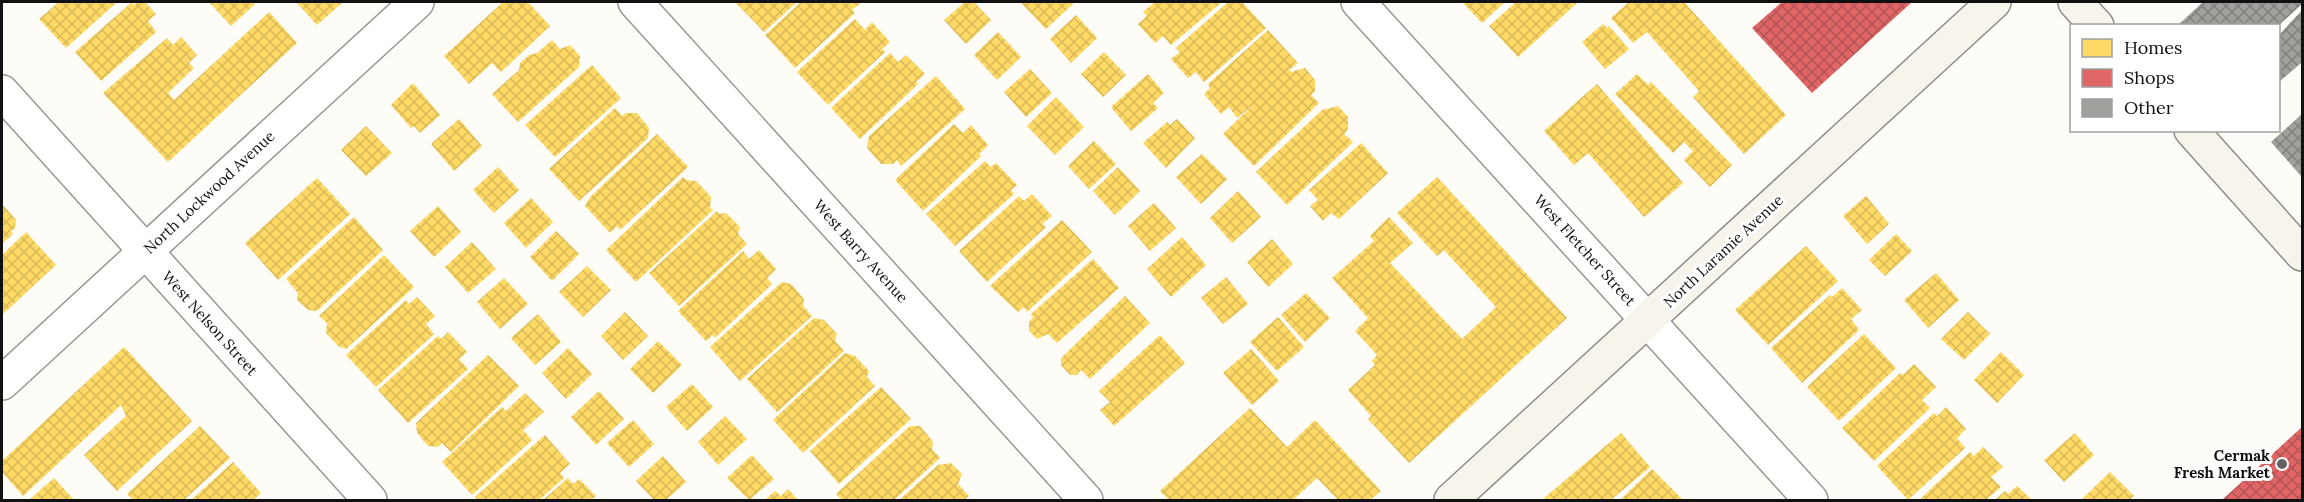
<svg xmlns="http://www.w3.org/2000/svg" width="2304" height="502" viewBox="0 0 2304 502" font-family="Lora,serif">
  <defs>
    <pattern id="homes-cross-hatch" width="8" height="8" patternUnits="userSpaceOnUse" patternTransform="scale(1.5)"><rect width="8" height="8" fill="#ffd966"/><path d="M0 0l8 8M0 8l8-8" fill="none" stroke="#dab957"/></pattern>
    <pattern id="shops-cross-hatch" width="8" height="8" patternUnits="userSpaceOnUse" patternTransform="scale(1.5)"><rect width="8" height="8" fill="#e06666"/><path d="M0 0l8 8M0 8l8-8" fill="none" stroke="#b45353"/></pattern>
    <pattern id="building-cross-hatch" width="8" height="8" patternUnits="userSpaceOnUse" patternTransform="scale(1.5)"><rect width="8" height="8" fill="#a19f9c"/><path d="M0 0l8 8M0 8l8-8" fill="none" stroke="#82807e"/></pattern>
  </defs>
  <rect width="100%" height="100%" fill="#fdfcf7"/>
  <path fill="url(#homes-cross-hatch)" d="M59,2H117L66,48L39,19Z
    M132,2L134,5L138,2H145L156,14L148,21L156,32L101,81L75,52Z
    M209,2H252L255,4L231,26Z
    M296,2H343L317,25Z
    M503,2H528L550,26L501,72L492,63L469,84L444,56Z
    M735,2H797L764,32Z
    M801,2H862L852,10L855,13L795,68L765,35Z
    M965,2H974L991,20L966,44L944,20Z
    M1020,2H1070L1073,4L1046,29Z
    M1155,2H1222L1171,45L1163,36L1155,43L1138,24L1147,16L1143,12Z
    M1228,2H1242L1266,28L1204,82L1196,72L1188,78L1171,59L1180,52L1176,48Z
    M1462,2H1505L1482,23Z
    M1516,2H1578L1518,57L1489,26Z
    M1629,2H1684L1786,115L1744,154L1693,97L1699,91L1647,32L1633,43L1611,18Z
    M269,12L297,43L168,162L103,93L167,38L173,45L181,37L197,55L189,63L194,68L168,93L174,100Z
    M1076,15L1097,38L1071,63L1050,39Z
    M855,19L865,30L872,22L890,42L882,49L885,52L828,105L797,72Z
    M1603,24L1607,28L1609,26L1629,49L1605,69L1582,42Z
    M1268,30L1298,63L1289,70L1291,72L1305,68L1315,80V91L1311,95L1319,103L1254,166L1223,134L1254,104L1237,118L1229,107L1221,114L1204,94L1210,88L1208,84Z
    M998,32L1021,57L997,80L974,55Z
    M552,40L560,49L570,45L580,56L579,67L518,122L492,94L519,70L520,63L529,55L537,53Z
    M1104,52L1126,75L1103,97L1081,74Z
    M890,53L898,62L906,55L925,74L916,82L918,84L860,139L831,108Z
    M592,65L621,98L555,157L525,125Z
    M1030,69L1052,93L1026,117L1004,92Z
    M1148,74L1164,93L1153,103L1158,108L1131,131L1111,107Z
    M1637,74L1648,85L1651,82L1732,165L1710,187L1684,160L1693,151L1684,142L1673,153L1615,94Z
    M936,76L965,109L901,166L897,160L893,164H881L867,148L869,136Z
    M413,83L440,115L420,133L414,126L411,128L391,105Z
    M1597,84L1683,183L1644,217L1588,153L1574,165L1544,131Z
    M1056,97L1084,127L1055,155L1027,126Z
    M1338,106L1348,117V129L1344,134L1353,142L1287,205L1256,172L1322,110Z
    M615,108L622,116L626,113H637L649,128L648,138L579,201L549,169Z
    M459,119L482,146L454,171L431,144Z
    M1177,119L1195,138L1166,168L1143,143L1167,122L1170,125Z
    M954,124L963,133L971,125L988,145L979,154L981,156L923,211L895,180Z
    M366,126L392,153L366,176L341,150Z
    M657,134L688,167L620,230L617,226L610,233L585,206L590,197Z
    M1094,141L1116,164L1089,189L1068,166Z
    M1361,143L1388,173L1339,219L1331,213L1323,221L1310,206L1318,200L1309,190Z
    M1202,154L1227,179L1201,204L1176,177Z
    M985,161L991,167L996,163L1017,185L1011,190L1014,194L955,246L926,214Z
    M498,167L519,190L494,213L473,190Z
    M1118,167L1140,191L1115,215L1093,191Z
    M683,177L686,180L696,181L711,197L710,208L713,210L636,282L606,250Z
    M1437,177L1567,318L1409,463L1368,419L1371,416L1348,390L1375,365L1372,361L1377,355L1355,331L1368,318L1332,278L1374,241L1370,236L1389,217L1413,243L1390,263L1462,339L1496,307L1444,250L1437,256L1397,213Z
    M317,178L350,214L278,280L245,243Z
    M1238,191L1261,217L1232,243L1210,218Z
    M1032,194L1052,216L1042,224L1046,227L987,282L959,251L1019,196L1024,201Z
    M1866,196L1889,224L1867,244L1843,216Z
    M531,198L553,222L526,248L504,223Z
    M1154,203L1176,228L1150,251L1128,226Z
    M2,204L16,220L15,228L11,231L13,234L2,244Z
    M438,206L461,232L434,257L410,231Z
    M717,211L719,214L726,213L740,227L738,234L747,244L679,306L649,273Z
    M354,217L383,250L317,311L308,310L297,300L298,293L286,279Z
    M1062,220L1092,252L1027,312L1024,307L1018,312L990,286Z
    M556,231L579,254L552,281L530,257Z
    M26,232L56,265L2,315V255Z
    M1896,234L1912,251L1885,276L1869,260Z
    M1182,237L1206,265L1171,297L1147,269Z
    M1272,239L1293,264L1268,287L1247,262Z
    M472,242L496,269L468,293L445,267Z
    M1806,246L1838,281L1768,345L1735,310Z
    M759,250L776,269L767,278L772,284L715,338L713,335L706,341L678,311L743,251L749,259Z
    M384,255L414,287L346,349L338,346L326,333L327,323L319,316Z
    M1093,259L1119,288L1057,343L1048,334L1037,339L1029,331V322L1033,317L1031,314Z
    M587,266L611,290L583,317L559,292Z
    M1936,273L1959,300L1928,328L1904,300Z
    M1226,277L1248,304L1223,324L1201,298Z
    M504,278L528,304L500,329L477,302Z
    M782,282L791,284L804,299L803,306L812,316L740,381L710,347Z
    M1842,288L1862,310L1851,319L1859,330L1802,383L1771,348L1830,295L1832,297Z
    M1306,293L1330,318L1305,342L1281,315Z
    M1125,296L1150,323L1090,379L1081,370L1077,375H1070L1061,365V358Z
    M417,297L435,316L426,324L434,334L376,387L346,355L406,300L409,304Z
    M625,312L648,336L623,360L601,336Z
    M1968,312L1990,334L1964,360L1941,339Z
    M538,314L561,342L535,365L511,338Z
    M1278,317L1304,347L1277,371L1250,342Z
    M814,318L824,320L837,334L835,341L844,351L777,412L747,379Z
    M448,332L467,352L459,359L468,369L408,423L378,390L438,336L441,339Z
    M1864,334L1896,368L1839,421L1807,387Z
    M1160,335L1185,363L1114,426L1100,410L1110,402L1099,391Z
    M658,341L682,365L653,393L630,369Z
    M124,347L192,421L117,491L84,455L126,416L121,405L23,496L2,472V461Z
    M568,348L592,374L566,399L542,373Z
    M1251,349L1279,381L1252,405L1223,373Z
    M2001,352L2024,375L1997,403L1974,380Z
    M845,353L855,356L869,371L867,377L875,386L803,453L773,420Z
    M488,355L519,386L451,452L442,443L438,447L428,446L417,433L416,423Z
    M1914,364L1936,387L1922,400L1930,408L1874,461L1842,428L1900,373L1903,375Z
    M692,384L713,407L687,431L666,407Z
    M881,387L911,419L839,484L810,451Z
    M599,391L624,419L596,445L571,417Z
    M525,393L544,412L523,430L532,440L472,495L442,462L502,407L506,411Z
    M1946,407L1966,429L1957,438L1965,448L1908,500L1877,466L1934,413L1937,416Z
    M1250,408L1287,447L1315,420L1381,491L1370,500H1338L1317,478L1293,500H1169L1160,491Z
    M725,416L747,439L718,465L698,442Z
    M633,420L654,444L629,467L607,443Z
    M200,426L230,458L184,500H133L127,494Z
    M910,426H920L933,442L932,449L940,458L894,500H842L836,494Z
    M1621,433L1650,467L1611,500H1547L1544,498Z
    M2075,433L2094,455L2064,482L2044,460Z
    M545,435L570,464L560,473L564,478L539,500H477L475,497Z
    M1983,447L2003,467L1991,477L2001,487L1986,500H1919L1970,452L1974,456Z
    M752,455L774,479L749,500L727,478Z
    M663,456L686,482L666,500H654L636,481Z
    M233,462L261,493L253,500H191Z
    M951,463L962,474L958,484L969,496L964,500H899L938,465Z
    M1652,469L1683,500H1620Z
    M2110,472L2134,496L2129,500H2081Z
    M54,478L74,500H31L30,499Z
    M568,478L573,484L579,479L596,496L591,500H543Z
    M2017,486L2032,500H1995L2005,491L2008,494Z
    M788,489L798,500H765L775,491L781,496Z"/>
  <path fill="url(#shops-cross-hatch)" d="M1782,2H1912L1812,93L1752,28Z
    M2302,427V500H2222Z"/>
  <path fill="url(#building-cross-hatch)" d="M2203,2H2302V4L2278,26H2177Z
    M2302,10V62L2278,83V36Z
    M2302,114V177L2271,142Z"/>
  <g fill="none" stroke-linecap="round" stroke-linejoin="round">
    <defs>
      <path id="street" d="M635,2L1086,500
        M1358,2L1811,500
        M2,92L370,500
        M2,383L417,2"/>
      <path id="secondary" d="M2075,2L2097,26
        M2191,130L2302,254
        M1451,500L1994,2"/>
    </defs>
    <use href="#street" stroke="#979795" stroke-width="36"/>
    <use href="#secondary" stroke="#8e8d8b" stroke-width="36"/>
    <use href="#street" stroke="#fffffe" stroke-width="33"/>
    <use href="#secondary" stroke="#f6f4eb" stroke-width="33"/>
  </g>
  <circle fill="#646362" stroke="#fff" stroke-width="2" cx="2282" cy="464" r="6"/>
  <g text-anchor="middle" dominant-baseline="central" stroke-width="6" stroke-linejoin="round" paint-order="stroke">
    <g font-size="15" fill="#111" stroke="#fff">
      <text transform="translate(209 192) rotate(-43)">North Lockwood Avenue</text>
      <text transform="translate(1585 250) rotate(48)">West Fletcher Street</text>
      <text transform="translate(861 251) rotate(48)">West Barry Avenue</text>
      <text transform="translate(1723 251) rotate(-43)">North Laramie Avenue</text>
      <text transform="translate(210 323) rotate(48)">West Nelson Street</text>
    </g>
    <g font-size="15" font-weight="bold" fill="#111" stroke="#fff" text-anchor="end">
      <text x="2270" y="455">Cermak<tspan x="2270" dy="17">Fresh Market</tspan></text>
    </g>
  </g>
  <rect width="2304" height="502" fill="none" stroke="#111111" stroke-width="6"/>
  <rect x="2070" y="24" width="210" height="108" fill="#ffffff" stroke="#a0a0a0" stroke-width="1.5"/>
  <rect x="2082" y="39" width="30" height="18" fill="#ffd966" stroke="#a0a0a0" stroke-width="1.5"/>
  <text x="2124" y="54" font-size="18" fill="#111111">Homes</text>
  <rect x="2082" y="69" width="30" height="18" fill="#e06666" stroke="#a0a0a0" stroke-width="1.5"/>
  <text x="2124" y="84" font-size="18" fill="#111111">Shops</text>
  <rect x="2082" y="99" width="30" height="18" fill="#a19f9c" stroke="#a0a0a0" stroke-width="1.5"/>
  <text x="2124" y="114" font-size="18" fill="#111111">Other</text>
</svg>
